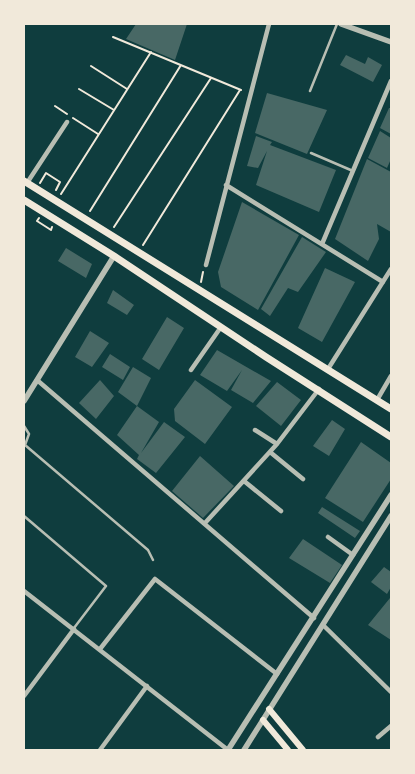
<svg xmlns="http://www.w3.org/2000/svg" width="415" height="774" viewBox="0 0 415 774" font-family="Quicksand,sans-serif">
  <rect width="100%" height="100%" fill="#0f3d3e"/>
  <path fill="#486865" d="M136,24H187L175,60L126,39Z
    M346,55L365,64L368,57L382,65L373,82L340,65Z
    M267,93L327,110L307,154L255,133Z
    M389,108H391V134L380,128Z
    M380,131L391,138V159L387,168L368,158Z
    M256,136L272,142L270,145L336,170L319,212L256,185L267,151L258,168L247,166Z
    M367,159L391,172V232L377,224L379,239L368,261L335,239Z
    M242,202L299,235L258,310L221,287L218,272Z
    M302,237L326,252L298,292L288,288L270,316L261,309Z
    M66,248L92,264L86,278L58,261Z
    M325,268L355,282L322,342L298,328Z
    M113,290L134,305L127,315L107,303Z
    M167,317L184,328L159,370L142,359Z
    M90,331L109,343L92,367L75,357Z
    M217,350L271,381L253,403L231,390L242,370L227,391L200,375Z
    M110,354L130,367L123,380L102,367Z
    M133,367L151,378L137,406L118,392Z
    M100,380L114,396L96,419L79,403Z
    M195,380L232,407L205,444L175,421L174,409Z
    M277,382L301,400L281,426L256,406Z
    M137,406L159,422L141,453L164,422L185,437L156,473L137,459L139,455L117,435Z
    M332,420L345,429L329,456L313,446Z
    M361,442L391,463V479L363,522L325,498Z
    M200,456L234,486L203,518L172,491Z
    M322,507L360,531L355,538L318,513Z
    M303,539L342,565L330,583L289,558Z
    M384,567L391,572V587L387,594L371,582Z
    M390,598L391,599V640L368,625Z"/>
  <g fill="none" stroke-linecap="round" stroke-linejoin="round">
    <path stroke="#f1e9da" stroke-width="2" d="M113,37L241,90
      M91,66L127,89
      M79,89L114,110
      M55,106L67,114
      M73,118L98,134
      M40,183L46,173L60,182L56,190
      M61,194L151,52
      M90,211L181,65
      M39,218L37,221L51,230L52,227
      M114,227L211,78
      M143,245L240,90
      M201,282L203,272"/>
    <path stroke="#b8beb3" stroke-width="2.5" d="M310,91L337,24
      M311,153L353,171
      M24,426L29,434L25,445L148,550L153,560
      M24,516L106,586L74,628"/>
    <path stroke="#b8beb3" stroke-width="4.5" d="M27,183L67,122
      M226,185L383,282
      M322,244L391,81
      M206,265L269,24
      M328,369L391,269
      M191,370L221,327
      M37,380L314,618
      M377,400L391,376
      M255,430L277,444
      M270,452L303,479
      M244,481L281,511
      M205,523L277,444L319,389
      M328,537L353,555
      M24,591L228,750
      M323,625L391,692
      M100,649L155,579L277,674
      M24,696L74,629
      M378,737L391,726
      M100,750L147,686"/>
    <path stroke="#b8beb3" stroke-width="5.5" d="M341,24L391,42
      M24,401L114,256
      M228,750L391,495
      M244,750L391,516"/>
    <path stroke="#f1e9da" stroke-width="6" d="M269,709L303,750
      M263,720L288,750"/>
    <path stroke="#f1e9da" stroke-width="7" d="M24,181L391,409
      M24,200L114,256L266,357L391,437"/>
  </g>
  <rect width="415" height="774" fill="none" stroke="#f1e9da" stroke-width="50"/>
</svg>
